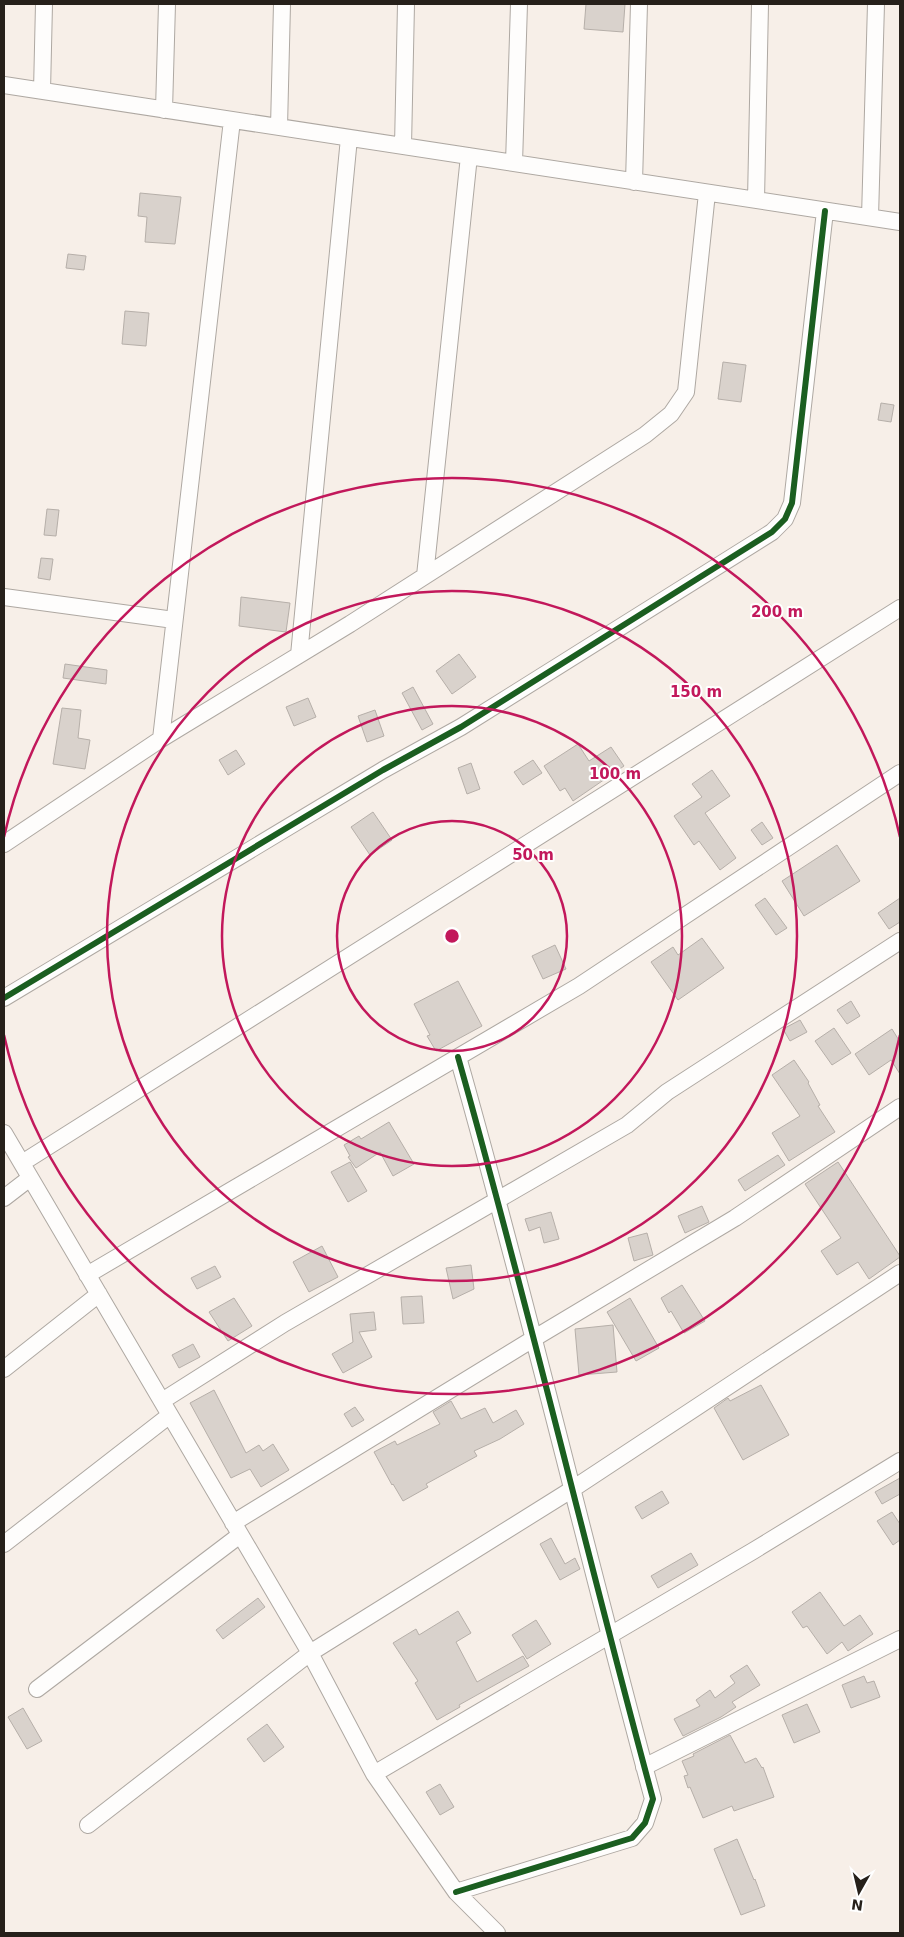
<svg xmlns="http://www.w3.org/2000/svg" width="904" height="1937" viewBox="0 0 904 1937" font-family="'DejaVu Sans',sans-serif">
  <rect width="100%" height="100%" fill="#f7efe8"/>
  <path fill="#d9d2cc" stroke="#b6afa9" d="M586,4H625L623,32L584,29Z
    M140,193L181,197L175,244L145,242L147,217L138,216Z
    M68,254L86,256L84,270L66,268Z
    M125,311L149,313L146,346L122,344Z
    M723,362L746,365L741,402L718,399Z
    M881,403L894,405L891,422L878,420Z
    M47,509L59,510L56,536L44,535Z
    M41,558L53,559L50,580L38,578Z
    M241,597L290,603L286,632L239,626Z
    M459,654L476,677L452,694L436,671Z
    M65,664L107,670L106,684L63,678Z
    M413,687L433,724L422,730L402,693Z
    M308,698L316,717L294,726L286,707Z
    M62,708L81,710L78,738L90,740L85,769L53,764Z
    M375,710L384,736L367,742L358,716Z
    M578,744L589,761L611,747L624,766L573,801L565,788L560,791L544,766Z
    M236,750L245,764L228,775L219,760Z
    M533,760L542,773L523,785L514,772Z
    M471,763L480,789L467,794L458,768Z
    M712,770L730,796L705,813L736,858L720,870L699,841L694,845L674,816L702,797L692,784Z
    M373,812L392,840L370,855L351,827Z
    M762,822L773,838L762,845L751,830Z
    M837,845L860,881L804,916L782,881Z
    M765,898L787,928L776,935L755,905Z
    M900,898V922L889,929L878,913Z
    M702,938L724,968L678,1000L651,962L673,947L678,955Z
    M555,945L566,969L543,979L532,956Z
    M458,981L482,1026L436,1051L427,1036L430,1035L414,1004Z
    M851,1001L860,1016L847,1024L837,1010Z
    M800,1020L807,1032L790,1041L783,1029Z
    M834,1028L851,1053L832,1065L815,1041Z
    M892,1029L900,1042V1074L891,1060L869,1075L855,1054Z
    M794,1060L809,1082L808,1083L820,1105L818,1106L835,1132L789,1161L772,1133L800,1116L772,1075Z
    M389,1122L414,1164L393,1176L380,1152L356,1168L348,1157L350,1156L344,1145L359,1136L361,1139Z
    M778,1155L785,1165L745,1191L738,1180Z
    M350,1162L367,1191L348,1202L331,1172Z
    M838,1162L900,1256V1257L869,1279L858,1262L837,1275L821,1251L841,1238L805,1184Z
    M702,1206L709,1222L685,1233L678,1216Z
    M551,1212L559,1239L544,1243L540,1227L529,1231L525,1219Z
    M647,1233L653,1255L634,1261L628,1238Z
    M322,1246L338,1277L309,1292L293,1262Z
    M471,1265L474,1289L453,1299L446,1268Z
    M215,1266L221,1277L197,1289L191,1278Z
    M682,1285L705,1321L684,1333L671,1311L669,1313L661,1298Z
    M422,1296L424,1323L403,1324L401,1297Z
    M234,1298L252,1326L228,1341L209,1312Z
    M630,1298L659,1348L636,1361L607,1312Z
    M374,1312L376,1330L359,1332L372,1357L343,1373L332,1354L353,1342L350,1314Z
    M613,1325L617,1372L579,1375L575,1329Z
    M193,1344L200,1357L179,1368L172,1355Z
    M761,1385L789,1435L743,1460L714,1408L728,1398L730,1401Z
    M214,1390L246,1453L259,1445L263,1451L273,1444L289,1470L261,1487L250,1469L231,1478L190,1403Z
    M451,1401L461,1419L485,1408L493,1423L516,1410L524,1424L500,1439L474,1451L477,1456L426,1484L428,1487L403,1501L393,1484L392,1485L374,1452L395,1441L397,1445L440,1424L433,1412Z
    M355,1407L364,1420L352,1427L344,1414Z
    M900,1478V1494L882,1504L875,1492Z
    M662,1491L669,1503L642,1519L635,1507Z
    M892,1512L900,1524V1540L893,1545L877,1521Z
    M551,1538L565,1564L575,1558L580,1569L560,1580L540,1544Z
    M691,1553L698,1565L658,1588L651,1576Z
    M820,1592L844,1626L860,1615L873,1634L848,1651L842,1642L827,1654L807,1626L803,1628L792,1612Z
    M258,1598L265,1607L223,1639L216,1630Z
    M458,1611L471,1633L456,1642L477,1682L523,1656L529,1666L459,1705L460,1707L437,1720L415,1683L418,1681L393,1643L416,1629L419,1635Z
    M536,1620L551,1644L527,1659L512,1635Z
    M747,1665L760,1685L732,1702L736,1707L721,1717L683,1736L674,1719L700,1706L696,1700L710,1690L715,1698L735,1683L730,1676Z
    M864,1676L867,1683L874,1681L880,1697L851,1708L842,1685Z
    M807,1704L820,1732L794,1743L782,1715Z
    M23,1708L42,1741L27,1749L8,1717Z
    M267,1724L284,1747L264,1762L247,1739Z
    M730,1735L745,1763L756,1758L762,1768L763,1767L774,1797L734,1811L732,1806L703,1818L690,1787L688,1788L684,1776L688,1775L682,1761L694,1756L693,1754Z
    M440,1784L454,1807L440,1815L426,1792Z
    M737,1839L754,1880L755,1879L765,1906L741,1915L714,1849Z"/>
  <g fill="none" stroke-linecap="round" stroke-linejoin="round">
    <defs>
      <path id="street" d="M4,85L900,222
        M42,91L44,4
        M164,110L167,4
        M279,127L282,4
        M403,146L406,4
        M514,163L519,4
        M634,182L639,4
        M756,200L760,4
        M870,217L876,4
        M425,576L469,156
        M4,597L174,620
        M299,655L349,138
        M161,739L232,120
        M4,844L161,739L350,624L645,435L671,414L686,392L707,193
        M4,998L383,770L461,727L772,532L785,519L792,503L825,211
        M4,1133L310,1653L374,1774L456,1892L497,1933
        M22,1163L900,608
        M4,1198L30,1178
        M87,1275L579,986L900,773
        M4,1369L99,1294
        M162,1401L285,1323L627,1125L667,1092L900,941
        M233,1523L533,1339L735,1218L900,1107
        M4,1544L170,1415
        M37,1689L240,1535
        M644,1767L900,1639
        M374,1774L753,1551L900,1461
        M88,1825L310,1653L571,1490L900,1273
        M456,1892L632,1838L645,1823L653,1799C586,1552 528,1303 458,1057"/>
    </defs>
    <use href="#street" stroke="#aea8a2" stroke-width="18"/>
    <use href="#street" stroke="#fefdfc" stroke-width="16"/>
    <defs>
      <path id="cycleway" d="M4,998L383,770L461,727L772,532L785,519L792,503L825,211
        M456,1892L632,1838L645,1823L653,1799C586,1552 528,1303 458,1057"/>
    </defs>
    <use href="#cycleway" stroke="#fff" stroke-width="9"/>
    <use href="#cycleway" stroke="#1b5e20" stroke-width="6"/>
  </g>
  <g fill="none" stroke="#c2185b" stroke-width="2.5">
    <circle cx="452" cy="936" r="115"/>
    <circle cx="452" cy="936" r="230"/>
    <circle cx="452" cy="936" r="345"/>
    <path d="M900 1035A459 459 0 0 1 4 1035M4 837A459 459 0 0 1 900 837"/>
  </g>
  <circle cx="452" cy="936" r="8" fill="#c2185b" stroke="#fff" stroke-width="2.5"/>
  <g font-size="15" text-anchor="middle" font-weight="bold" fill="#c2185b" stroke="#fff" stroke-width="4" stroke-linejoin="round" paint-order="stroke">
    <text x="777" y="617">200 m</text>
    <text x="696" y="697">150 m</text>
    <text x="615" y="779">100 m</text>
    <text x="533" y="860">50 m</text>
  </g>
  <rect width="904" height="1937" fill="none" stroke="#26201a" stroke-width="10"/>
  <g transform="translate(859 1892) rotate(188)" stroke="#ffffff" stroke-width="4" paint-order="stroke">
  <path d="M0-4L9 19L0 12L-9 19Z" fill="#26201a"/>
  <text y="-8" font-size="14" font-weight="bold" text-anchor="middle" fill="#26201a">N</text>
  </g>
</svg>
